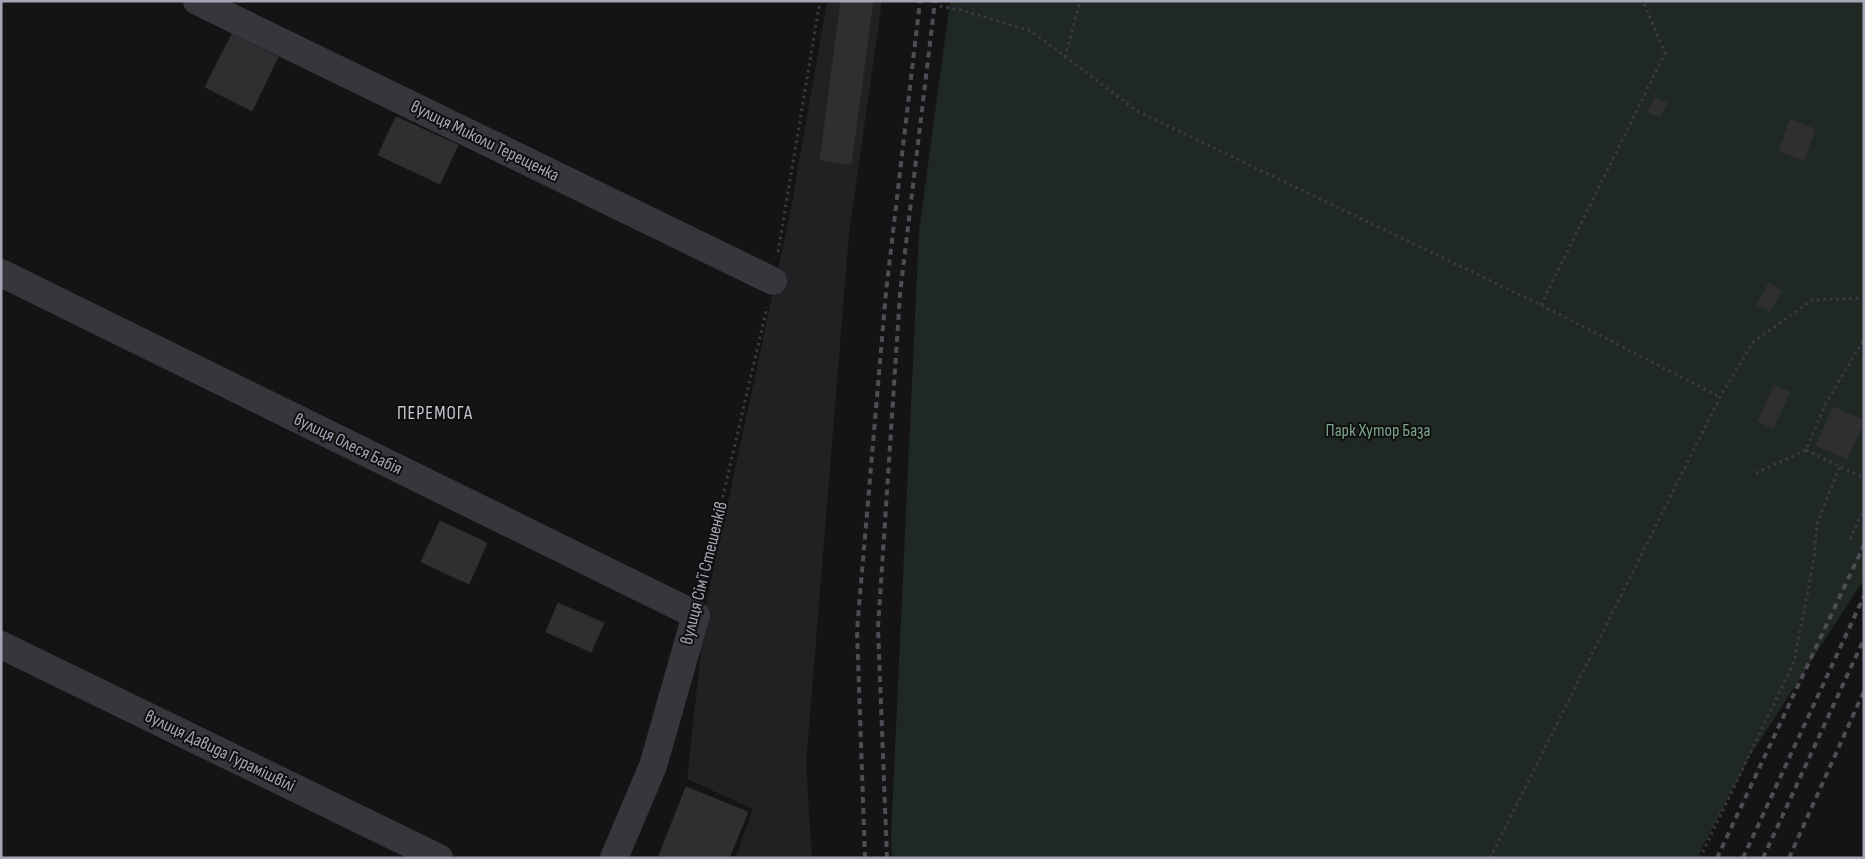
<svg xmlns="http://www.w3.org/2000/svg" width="1865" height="859" viewBox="0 0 1865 859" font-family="'Sofia Sans Condensed',sans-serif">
  <rect width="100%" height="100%" fill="#141415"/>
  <path fill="#212023" d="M827,1H882L849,234L806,764L812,858H735L753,809L687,779L706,604L791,209Z"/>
  <path fill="#202824" d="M950,1H1864V579L1750,756L1697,858H892L891,835L919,231Z"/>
  <path fill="#2f2f32" stroke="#2f2e32" d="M841,1H873L851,164L820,160Z
    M232,34L278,57L252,111L205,87Z
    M1655,97L1667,103L1660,117L1648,112Z
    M396,117L458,145L440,184L378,155Z
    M1790,120L1815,129L1804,160L1779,151Z
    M1769,283L1782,291L1770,312L1757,305Z
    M1774,385L1790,392L1773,429L1758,421Z
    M1833,407L1864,421L1847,459L1816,445Z
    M440,521L487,543L469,584L421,562Z
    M558,603L604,623L591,652L546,632Z
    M686,787L748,812L729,858H658Z"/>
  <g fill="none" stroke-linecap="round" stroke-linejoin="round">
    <path stroke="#3b3a42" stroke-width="3" stroke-dasharray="2.5 4" stroke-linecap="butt" d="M940,6L961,10L1031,31L1137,111L1541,305L1720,397
      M1065,57L1080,1
      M778,252L820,1
      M1541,305L1665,53L1643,1
      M1806,450L1864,478
      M1756,473L1806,450L1826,403L1864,339
      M1850,539L1864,509
      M702,586L767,307
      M1490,858L1720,397L1753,342L1812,300L1864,298
      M1700,858L1794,662L1814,559L1817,523L1840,466"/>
    <path stroke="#37363d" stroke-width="28" d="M197,1L773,281
      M1,273L696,615L653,766L614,858
      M1,645L439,858"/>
    <path stroke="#4e4d56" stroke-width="4" stroke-dasharray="6 5" stroke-linecap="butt" d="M865,858L857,630L886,292L920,1
      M887,858L878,628L900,294L935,1
      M1717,858L1864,545
      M1743,858L1864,596
      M1763,858L1864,639
      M1789,858L1864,691"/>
  </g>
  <g text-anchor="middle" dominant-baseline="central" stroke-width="4" stroke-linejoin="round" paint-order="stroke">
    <g font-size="18" fill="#a5a5b6" stroke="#0f0f10">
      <text transform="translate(485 141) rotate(26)">вулиця Миколи Терещенка</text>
      <text transform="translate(348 444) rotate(26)">вулиця Олеся Бабія</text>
      <text transform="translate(704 573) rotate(-76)">вулиця Сімʼї Стешенків</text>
      <text transform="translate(220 751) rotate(26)">вулиця Давида Гурамішвілі</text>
    </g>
    <g font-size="18" fill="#7ba28a" stroke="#0f0f10">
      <text x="1378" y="430">Парк Хутор База</text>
    </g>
    <g font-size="19" letter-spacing="1" fill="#c6c6d2" stroke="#0f0f10">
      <text x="435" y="413">ПЕРЕМОГА</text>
    </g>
  </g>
  <rect width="1865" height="859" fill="none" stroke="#a5a5b6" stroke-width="5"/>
</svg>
